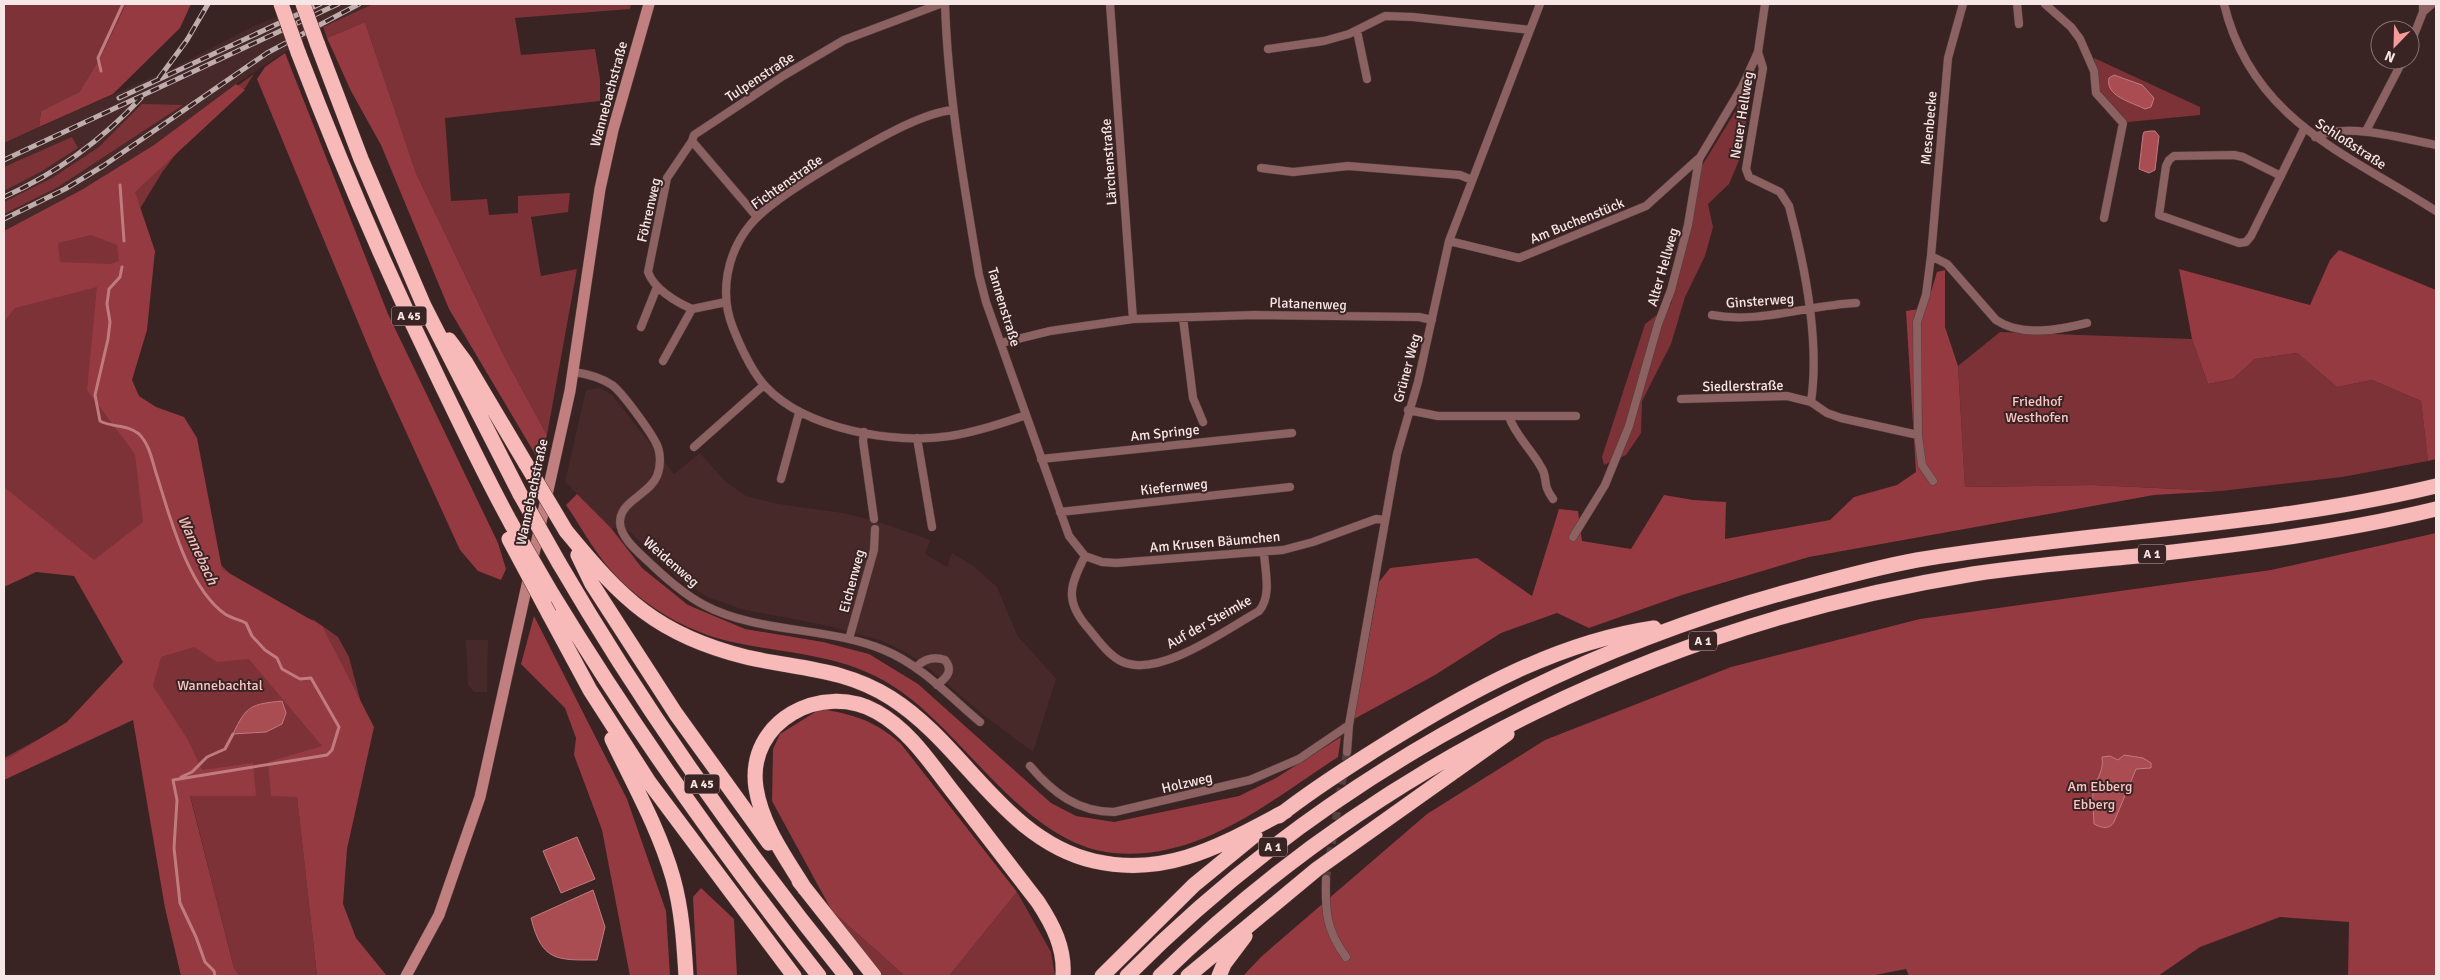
<svg xmlns="http://www.w3.org/2000/svg" width="2440" height="980" viewBox="0 0 2440 980" font-family="Signika,sans-serif">
  <rect width="100%" height="100%" fill="#3a2323"/>
  <path fill="#472929" d="M306,4H373L323,27L236,84L154,145L83,189L4,231V143L173,68L252,27Z
    M600,388L612,395L674,474L700,453L725,481L746,496L779,504L843,513L882,523L930,540L925,554L947,567L952,553L972,565L997,587L1017,635L1056,679L1033,752L982,714L932,671L909,654L880,640L829,626L741,609L708,597L679,580L629,531L611,528L565,482L586,390Z
    M466,640H488L487,692H474L468,685Z"/>
  <path fill="#7c3237" d="M4,4H126L100,58L79,92L41,111L39,127L4,143Z
    M373,4H631L630,9L515,18L521,55L595,49L600,79V101L445,118L451,201L487,199L489,215L518,213V196L570,193L568,212L531,217L541,276L577,269L547,435L504,356L416,173L365,22L327,38L323,27Z
    M2094,58L2200,107V115L2128,122L2100,91Z
    M254,74L245,88L216,108L195,129L163,171L133,220L123,377L218,562L271,614L314,620L338,637L349,657L369,734L297,796L317,976H240L234,968L190,795L255,796L177,781L138,714L4,778V758L70,722L126,665L99,588L4,507V254Z
    M1754,74L1740,158L1729,184L1708,204L1713,227L1705,256L1685,297L1671,344L1642,401L1641,433L1626,455L1604,465L1602,457L1645,324L1671,304L1691,224L1700,169L1735,112Z
    M142,104L183,105L58,187L4,214V202L52,178L99,147Z
    M72,137L78,148L42,171L4,191V167Z
    M2000,332L2192,339L2208,384L2233,379L2255,359L2297,353L2337,387L2372,380L2421,401L2428,461L2342,477L2221,491L2093,485L1965,487L1958,366Z
    M1017,892L1051,952L1055,976H949Z
    M832,911L905,976H883Z"/>
  <path fill="#943a40" fill-rule="evenodd" d="M126,4H191L180,28L113,94L39,127L41,111L79,92L100,58Z
    M365,22L416,173L504,356L547,435L538,459L449,309L381,145L351,91L327,38Z
    M285,53L388,314L498,543L506,569L501,580L478,571L460,550L380,375L257,79L265,67Z
    M236,84L245,90L135,192L155,251L147,330L132,380L139,396L156,407L184,417L197,438L222,569L322,626L374,727L347,849L343,904L356,938L387,976H317L297,797L271,796L268,762L322,746L249,659L217,662L194,647L161,657L153,686L188,740L202,770L253,763L256,796H190L234,968L240,976H181L165,908L133,720L4,780V761L67,722L123,662L74,576L36,572L4,587V487L94,560L143,522L135,454L87,390L97,287L15,308L4,322V231L83,189L154,145ZM91,235L117,245L119,261L111,264L60,262L58,243Z
    M2339,250L2436,290V459L2428,461L2421,401L2372,380L2337,387L2297,353L2255,359L2233,379L2208,384L2192,339L2179,269L2310,305L2330,260Z
    M1945,270V327L1958,366L1965,487L2093,485L2221,491L2154,495L1809,557L1682,595L1589,628L1557,613L1501,633L1435,675L1354,719L1379,582L1390,568L1477,558L1532,596L1559,509L1578,511L1582,541L1631,549L1664,495L1693,500L1726,502L1725,539L1830,520L1854,497L1897,485L1916,472L1906,311L1926,308L1937,272Z
    M577,494L611,528L642,568L688,605L745,629L823,642L869,654L918,684L1051,803L1076,816L1114,822L1239,796L1276,778L1341,737L1338,757C1270,801 1200,861 1113,853C1031,845 972,747 911,699C855,654 798,656 732,642C684,631 640,604 608,567C592,548 580,525 566,505Z
    M2436,533V976H2348L2349,922L2280,917L2200,947L2158,976H1909L1906,969L1870,976H1243L1262,956L1427,814L1545,740L1731,667L1920,619L2271,570Z
    M534,616L627,799L666,911L670,976H630L602,830L574,755L576,738L565,708L521,664Z
    M820,709C853,714 876,721 901,744L1017,892L949,976H905L832,911L772,801L773,749L780,734Z
    M701,888L734,919L737,976H697L693,897Z"/>
  <path fill="#aa4d52" stroke="#c17b7e" d="M2114,75L2142,85L2154,98L2151,107L2145,109C2131,102 2105,96 2109,78Z
    M2150,131H2155L2159,136L2155,170L2149,173L2139,169L2143,135L2144,132Z
    M282,701L286,713L282,724L266,732L233,734C246,706 251,704 282,701Z
    M2124,755L2143,758L2151,763V768L2136,769L2114,822C2109,830 2102,828 2094,824C2094,813 2091,798 2094,788C2098,776 2104,770 2102,757L2110,756L2118,760Z
    M577,837L595,879L561,893L543,851Z
    M593,890L605,927L597,960C557,960 542,962 531,918Z"/>
  <g fill="none" stroke-linecap="round" stroke-linejoin="round">
    <path stroke="#c17b7e" stroke-width="3" d="M101,71L98,58L123,4
      M120,185L124,241
      M122,267L120,277L109,289L107,304L110,322L108,339L95,395L100,421C113,428 127,424 139,434C150,445 152,461 157,476C170,517 188,588 225,614C231,618 240,620 246,623L252,636L265,650L277,658L282,669L300,679L311,678L339,727L332,750L327,755L173,780L177,800L174,848L180,903L196,937L205,962L214,971L215,976
      M181,777L192,772L207,757L225,749L233,734"/>
    <path stroke="#564040" stroke-width="8" stroke-dasharray="8 4" stroke-linecap="butt" d="M1326,879L1347,752"/>
    <defs>
      <path id="minor" d="M945,4C948,95 964,185 979,275L986,302L1069,536L1085,556L1102,562L1116,563L1283,550L1313,542L1376,519L1385,520
        M1110,4L1133,319
        M2017,4L2019,24
        M2045,4L2071,27L2080,39L2094,71L2096,93L2123,123L2104,218
        M2224,4C2252,120 2346,153 2436,211
        M2423,12L2432,4
        M1357,31L1367,79
        M2410,45L2423,12V4
        M1268,49L1324,41L1349,34L1385,16L1413,17L1530,30
        M1758,52L1763,68L1746,169L1749,177L1780,192L1789,206C1805,266 1820,341 1811,402
        M952,110C918,114 870,144 839,161C814,176 769,202 750,225C727,253 719,293 733,328C741,348 751,371 766,387C806,429 894,445 950,436C976,432 1001,424 1026,415
        M2366,131L2403,60
        M2315,137C2347,122 2402,138 2436,145
        M692,141L667,178L648,272C654,289 676,302 692,309L726,302
        M1261,168L1293,172L1348,166L1460,175L1472,180
        M2281,176L2243,157L2234,155L2174,156L2169,160L2166,166L2159,215L2239,243L2246,242L2251,236L2304,129
        M757,217L692,141L694,135L783,76L844,40L940,4
        M1449,241L1519,258L1646,206L1698,159
        M1931,256L1947,264L1996,320C2021,337 2059,330 2087,323
        M1712,315C1759,324 1808,305 1856,303
        M1183,318L1193,398L1203,422
        M641,327L657,287
        M1001,343L1050,331L1133,319L1254,315L1419,317L1432,320
        M663,361L692,309
        M574,372C588,374 600,377 612,385C622,392 650,431 656,443C661,452 661,466 657,476C650,494 620,501 620,522C620,539 642,555 653,566C669,581 685,595 704,605C759,634 827,626 884,650C921,665 950,697 980,722
        M1681,399L1787,396L1811,402L1827,413L1841,418L1918,435
        M1408,410L1438,416H1576
        M1509,417C1516,436 1531,449 1541,467C1549,479 1541,483 1553,499
        M864,432L863,441L874,519
        M917,438L932,527
        M694,447L764,385
        M1041,459L1292,433
        M781,479L799,413
        M1933,481L1922,465L1918,435L1917,322L1926,295L1931,256L1948,58L1963,4
        M1060,512L1290,487
        M1573,537L1605,485L1629,426L1658,324L1671,290L1688,225L1699,159L1742,87L1758,52L1765,4
        M1085,556C1070,585 1064,601 1088,628C1098,640 1109,656 1123,662C1160,678 1227,629 1259,611C1272,596 1265,571 1264,553
        M849,639L874,550L875,529
        M916,668C923,659 934,656 945,660C954,671 946,678 937,685
        M1347,752L1349,725L1397,454L1418,382L1449,241L1540,4
        M1030,766C1053,793 1078,812 1114,812L1250,780L1299,759L1349,725
        M1326,879C1325,911 1326,930 1346,957"/>
      <path id="secondary" d="M406,976L439,915L480,797L570,391L600,189L613,130L649,4"/>
      <path id="motorway" d="M317,43L361,159L424,306L520,494
        M298,52C341,165 389,277 442,386C465,433 487,480 512,525
        M449,340L466,363L526,464
        M566,531C622,599 657,635 746,657C798,669 844,668 891,698C965,745 1004,840 1094,861C1168,878 1223,844 1286,811
        M578,555L592,584L676,714L769,843
        M559,563C643,707 741,846 846,976
        M552,594C633,727 723,854 819,976
        M549,614L590,690L649,782L794,976
        M612,739C634,785 659,829 673,878C682,910 684,943 686,976
        M1279,816C1313,789 1351,765 1388,742C1470,691 1558,642 1654,628
        M799,881L874,976
        M805,889C786,858 762,826 756,788C746,721 822,681 877,712C911,731 933,767 957,797C984,832 1011,867 1038,902C1053,925 1065,948 1063,976
        M1102,976L1194,885L1255,835
        M1127,976C1313,788 1550,654 1805,587C1842,577 1879,567 1917,560C2090,531 2266,527 2436,486
        M1160,976C1382,759 1668,623 1973,574C2031,565 2089,561 2147,555C2244,544 2341,532 2436,509
        M1188,976L1317,869L1507,734
        M1219,976L1224,964L1245,936"/>
    </defs>
    <use href="#minor" stroke="#543e3e" stroke-width="9"/>
    <use href="#secondary" stroke="#543e3e" stroke-width="12"/>
    <use href="#motorway" stroke="#543e3e" stroke-width="16"/>
    <use href="#minor" stroke="#8b6161" stroke-width="8"/>
    <use href="#secondary" stroke="#c27f80" stroke-width="11"/>
    <use href="#motorway" stroke="#f8b9b9" stroke-width="15"/>
    <defs>
      <path id="rail" d="M159,78L187,40L208,4
        M119,98L320,4
        M4,160L338,4
        M4,197C55,174 102,140 141,98
        M4,219L65,189L103,166L267,53L359,4"/>
    </defs>
    <use href="#rail" stroke="#bfacac" stroke-width="5"/>
    <use href="#rail" stroke="#3a2323" stroke-width="3" stroke-dasharray="9" stroke-linecap="butt"/>
    <defs>
      <path id="motorway-bridge" d="M281,4L298,52
        M303,4L317,43
        M526,464L566,531
        M520,494L559,563
        M512,525L552,594
        M509,539L549,614"/>
    </defs>
    <use href="#motorway-bridge" stroke="#543e3e" stroke-width="16" stroke-linecap="butt"/>
    <use href="#motorway-bridge" stroke="#f8b9b9" stroke-width="15"/>
  </g>
  <g text-anchor="middle" dominant-baseline="central" stroke-width="4" stroke-linejoin="round" paint-order="stroke">
    <g fill="#3a2323" stroke="#beacac" stroke-width="1">
      <rect x="391.5" y="306.5" width="35" height="19" rx="4"/>
      <rect x="2138" y="544.5" width="28" height="19" rx="4"/>
      <rect x="1689" y="631.5" width="28" height="19" rx="4"/>
      <rect x="684.5" y="774.5" width="35" height="19" rx="4"/>
      <rect x="1259" y="837.5" width="28" height="19" rx="4"/>
    </g>
    <g font-size="12" font-weight="bold" fill="#f7e6e6">
      <text x="409" y="316">A 45</text>
      <text x="2152" y="554">A 1</text>
      <text x="1703" y="641">A 1</text>
      <text x="702" y="784">A 45</text>
      <text x="1273" y="847">A 1</text>
    </g>
    <g font-size="14" fill="#f7e6e6" stroke="#3a2323">
      <text transform="translate(760 77) rotate(-33)">Tulpenstraße</text>
      <text transform="translate(609 94) rotate(-75)">Wannebachstraße</text>
      <text transform="translate(1742 115) rotate(-81)">Neuer Hellweg</text>
      <text transform="translate(1929 128) rotate(-85)">Mesenbecke</text>
      <text transform="translate(2351 144) rotate(33)">Schloßstraße</text>
      <text transform="translate(1109 162) rotate(-94)">Lärchenstraße</text>
      <text transform="translate(787 182) rotate(-35)">Fichtenstraße</text>
      <text transform="translate(649 210) rotate(-77)">Föhrenweg</text>
      <text transform="translate(1577 221) rotate(-22)">Am Buchenstück</text>
      <text transform="translate(1663 267) rotate(-74)">Alter Hellweg</text>
      <text transform="translate(1760 301) rotate(-4)">Ginsterweg</text>
      <text transform="translate(1308 304) rotate(2)">Platanenweg</text>
      <text transform="translate(1004 307) rotate(73)">Tannenstraße</text>
      <text transform="translate(1407 368) rotate(-75)">Grüner Weg</text>
      <text transform="translate(1743 386) rotate(-1)">Siedlerstraße</text>
      <text transform="translate(1165 433) rotate(-6)">Am Springe</text>
      <text transform="translate(1174 487) rotate(-6)">Kiefernweg</text>
      <text transform="translate(532 492) rotate(-78)">Wannebachstraße</text>
      <text transform="translate(1215 542) rotate(-5)">Am Krusen Bäumchen</text>
      <text transform="translate(671 562) rotate(41)">Weidenweg</text>
      <text transform="translate(852 581) rotate(-75)">Eichenweg</text>
      <text transform="translate(1209 622) rotate(-29)">Auf der Steimke</text>
      <text transform="translate(1187 783) rotate(-13)">Holzweg</text>
    </g>
    <g font-size="14" fill="#fac5c5" stroke="#3a2323">
      <text x="2037" y="401">Friedhof<tspan x="2037" dy="16">Westhofen</tspan></text>
      <text x="220" y="685">Wannebachtal</text>
      <text x="2100" y="786">Am Ebberg</text>
      <text x="2094" y="804">Ebberg</text>
    </g>
    <g font-size="15" font-style="italic" fill="#f6c1c1" stroke="#3a2323">
      <text transform="translate(198 550) rotate(65)">Wannebach</text>
    </g>
  </g>
  <rect width="2440" height="980" fill="none" stroke="#f7e6e6" stroke-width="10"/>
  <g transform="translate(2395 45) rotate(203)"><circle r="24" fill="#3a2323" stroke="#867171"/>
  <path d="M0-4L9 19L0 12L-9 19Z" fill="#f59b9c"/>
  <text y="-8" font-size="14" font-weight="bold" text-anchor="middle" fill="#f7e6e6">N</text>
  </g>
</svg>
